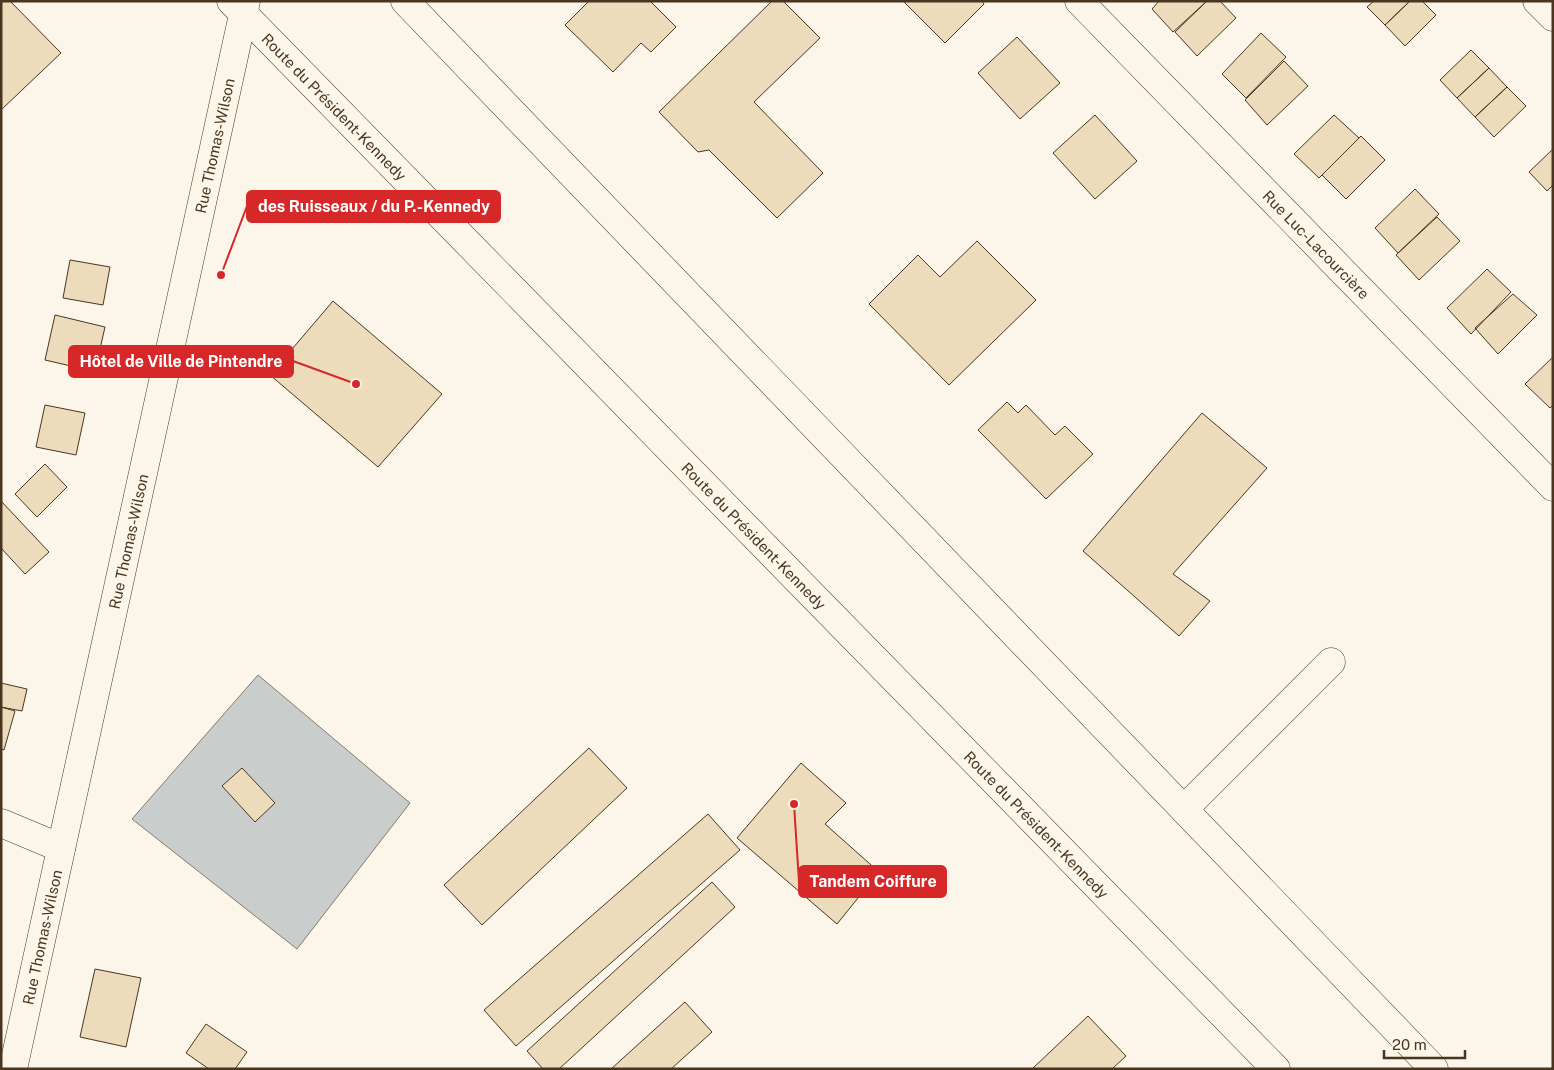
<svg xmlns="http://www.w3.org/2000/svg" width="1554" height="1070" viewBox="0 0 1554 1070" font-family="'Public Sans',sans-serif">
  <rect width="100%" height="100%" fill="#fbf6e9"/>
  <path fill="#c9cecd" stroke="#887966" d="M258,675L410,803L297,949L132,819Z"/>
  <path fill="#ecdcbc" stroke="#4a3520" d="M1,1H10L61,53L1,110Z
    M589,1H650L676,27L651,52L641,43L613,72L565,25Z
    M772,1H783L820,38L754,102L823,173L777,218L709,150L698,152L659,112Z
    M903,1H982L984,4L945,43Z
    M1159,1H1207L1173,32L1152,9Z
    M1207,1H1220L1236,18L1197,56L1175,32Z
    M1374,1H1410L1385,25L1367,7Z
    M1410,1H1422L1436,15L1405,46L1385,25Z
    M1261,33L1286,57L1246,98L1222,74Z
    M1017,37L1060,83L1020,119L978,73Z
    M1471,50L1489,68L1457,98L1440,80Z
    M1284,61L1308,86L1267,125L1245,100Z
    M1489,68L1507,87L1475,117L1457,98Z
    M1507,87L1526,106L1494,137L1475,117Z
    M1095,115L1137,161L1095,199L1053,153Z
    M1334,115L1359,138L1319,178L1294,154Z
    M1361,136L1385,160L1346,199L1322,175Z
    M1553,149V185L1547,191L1529,172Z
    M1415,189L1439,214L1398,253L1375,228Z
    M1437,217L1460,241L1419,280L1396,255Z
    M977,241L1036,300L949,385L869,304L918,255L940,277Z
    M70,260L110,267L103,305L63,298Z
    M1487,269L1511,292L1471,334L1447,308Z
    M1513,294L1537,315L1498,354L1475,328Z
    M333,301L442,394L378,467L270,375Z
    M55,315L105,327L100,349L89,347L84,369L45,360Z
    M1553,357V405L1550,408L1525,384Z
    M1007,402L1018,413L1026,405L1055,435L1065,426L1093,454L1046,499L978,430Z
    M45,405L85,413L76,455L36,447Z
    M1202,413L1267,468L1173,574L1210,601L1179,636L1083,551Z
    M45,464L67,487L37,517L15,494Z
    M1,501L49,552L25,574L1,548Z
    M1,683L27,689L22,711L1,707Z
    M1,707L15,711L4,750L1,749Z
    M589,748L627,788L482,925L444,885Z
    M801,763L846,803L825,824L879,872L837,924L737,838Z
    M242,768L275,803L255,822L222,786Z
    M708,814L740,850L516,1046L484,1010Z
    M712,882L735,907L559,1069H543L527,1051Z
    M95,969L141,978L126,1047L80,1037Z
    M685,1002L712,1032L671,1069H611Z
    M1088,1016L1126,1056L1112,1069H1032Z
    M206,1024L247,1052L235,1069H209L186,1053Z"/>
  <g fill="none" stroke-linecap="round" stroke-linejoin="round">
    <defs>
      <g id="minor">
        <path id="s1" d="M1079,1L1553,487"/>
        <path d="M1537,1L1553,17"/>
        <path d="M1184,809L1331,662"/>
        <path d="M1,823L61,848"/>
        <path id="s2" d="M13,1069L246,1"/>
      </g>
      <g id="major">
        <path id="s3" d="M231,1L1276,1069"/>
        <path d="M405,1L1434,1069"/>
      </g>
    </defs>
    <use href="#minor" stroke="#4a3520" stroke-width="29"/>
    <use href="#major" stroke="#4a3520" stroke-width="29"/>
    <use href="#minor" stroke="#fbf6e9" stroke-width="28"/>
    <use href="#major" stroke="#fbf6e9" stroke-width="28"/>
  </g>
  <g text-anchor="middle" dominant-baseline="central" stroke-width="4" stroke-linejoin="round" paint-order="stroke">
    <g font-size="15" fill="#4a3520" stroke="#fbf6e9">
      <text stroke="none"><textPath href="#s3" startOffset="148">Route du Président-Kennedy</textPath></text>
      <text stroke="none"><textPath href="#s2" startOffset="945">Rue Thomas-Wilson</textPath></text>
      <text stroke="none"><textPath href="#s1" startOffset="340">Rue Luc-Lacourcière</textPath></text>
      <text stroke="none"><textPath href="#s3" startOffset="748">Route du Président-Kennedy</textPath></text>
      <text stroke="none"><textPath href="#s2" startOffset="540">Rue Thomas-Wilson</textPath></text>
      <text stroke="none"><textPath href="#s3" startOffset="1152">Route du Président-Kennedy</textPath></text>
      <text stroke="none"><textPath href="#s2" startOffset="135">Rue Thomas-Wilson</textPath></text>
    </g>
  </g>
  <path fill="none" stroke="#d62828" stroke-width="2" d="M221 275L247 206M356 384L293 361M794 804L799 882"/>
  <g fill="#d62828" stroke="#fbf6e9" stroke-width="2">
    <circle cx="221" cy="275" r="5"/>
    <circle cx="356" cy="384" r="5"/>
    <circle cx="794" cy="804" r="5"/>
  </g>
  <g fill="#d62828" stroke="#d62828" stroke-width="2">
    <rect x="247" y="191" width="253" height="31" rx="5"/>
    <rect x="69" y="346" width="224" height="31" rx="5"/>
    <rect x="799" y="866" width="147" height="31" rx="5"/>
  </g>
  <g font-size="16" text-anchor="middle" font-weight="bold" fill="#fff">
    <text x="374" y="212">des Ruisseaux / du P.-Kennedy</text>
    <text x="181" y="367">Hôtel de Ville de Pintendre</text>
    <text x="873" y="887">Tandem Coiffure</text>
  </g>
  <rect width="1554" height="1070" fill="none" stroke="#4a3520" stroke-width="5"/>
  <path d="M1384 1050v8h81v-8" fill="none" stroke="#4a3520" stroke-width="2.5"/>
  <text x="1392" y="1050" font-size="15" fill="#4a3520" stroke="#fbf6e9" stroke-width="4" paint-order="stroke">20 m</text>
</svg>
